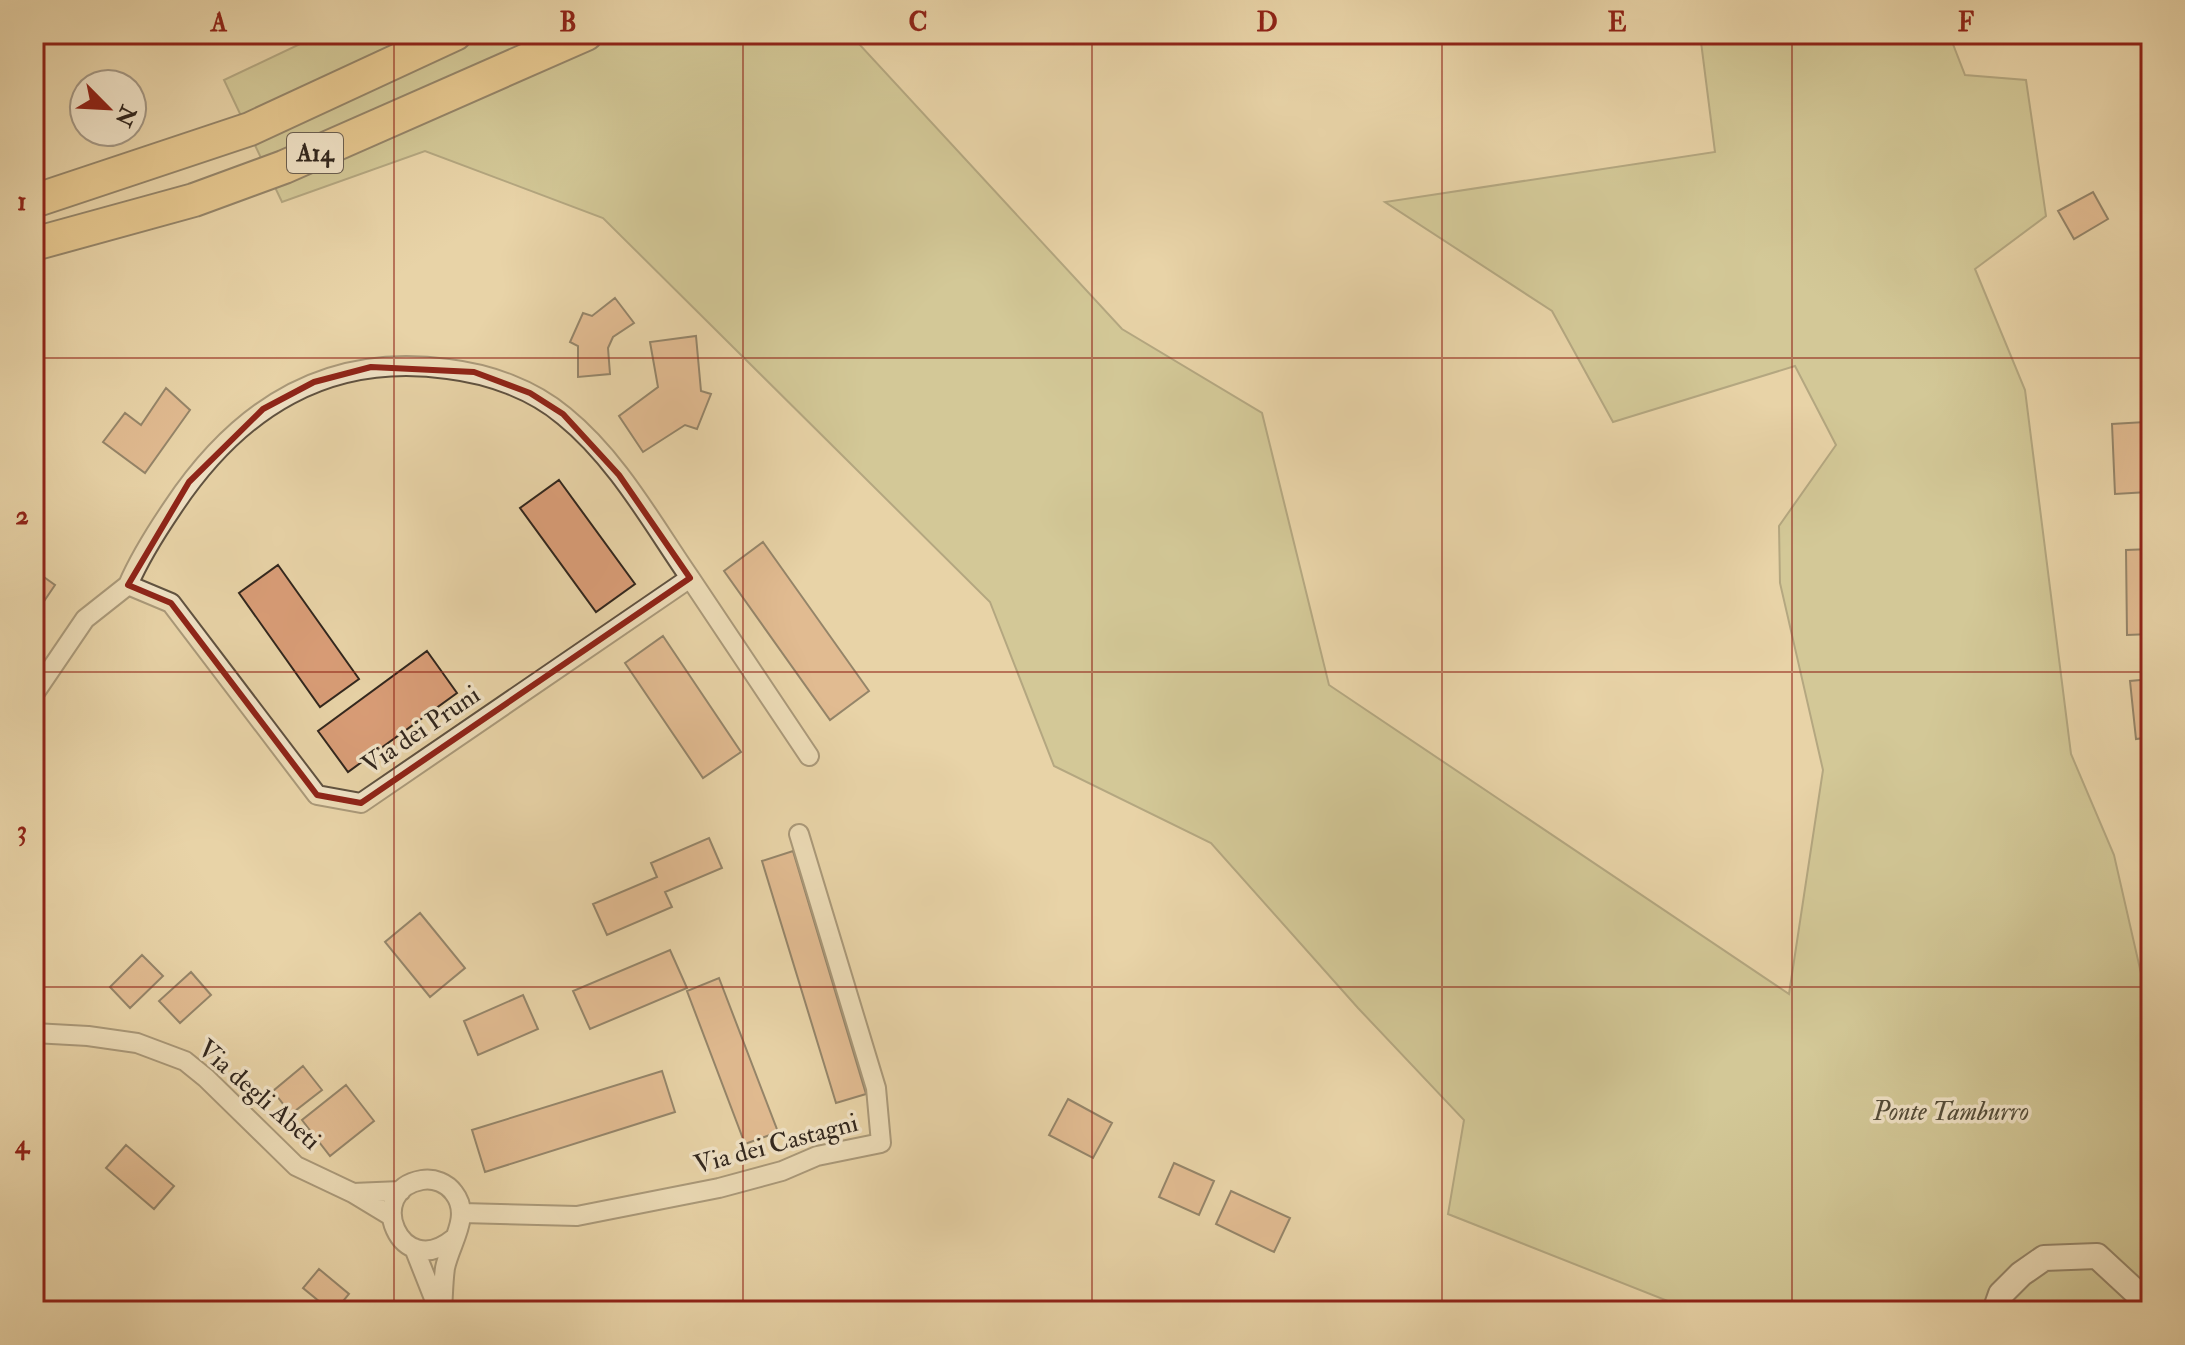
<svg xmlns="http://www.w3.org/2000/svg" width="2185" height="1345" viewBox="0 0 2185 1345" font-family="'IM FELL Double Pica',serif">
  <rect width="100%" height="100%" fill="#e8d3a7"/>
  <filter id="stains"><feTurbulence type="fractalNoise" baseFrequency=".0025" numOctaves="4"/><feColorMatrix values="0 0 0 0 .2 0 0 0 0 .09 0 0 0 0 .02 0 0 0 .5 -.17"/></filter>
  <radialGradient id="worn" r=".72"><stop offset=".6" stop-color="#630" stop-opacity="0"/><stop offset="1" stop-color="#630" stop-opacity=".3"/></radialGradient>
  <path fill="#bbbb84" stroke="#767151" stroke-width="2" d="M321,34H854L859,44L1122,329L1262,413L1329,685L1789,994L1823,770L1780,583L1779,526L1836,445L1795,366L1613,422L1552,311L1385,202L1715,152L1700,34H1949L1965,75L2026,80L2046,216L1975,269L2025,390L2071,754L2114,855L2151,1017V1311H1693L1448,1214L1464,1120L1358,1008L1211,843L1054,766L990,602L603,218L425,151L282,202L224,80Z"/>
  <path fill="#d99d77" stroke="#32271e" stroke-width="2" d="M2093,192L2108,219L2074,239L2058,211Z
    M615,298L634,323L613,337L608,348L610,374L578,377V346L570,342L583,313L592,316Z
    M696,336L701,391L711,394L697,429L685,425L643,452L619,416L658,387L650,342Z
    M166,388L190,410L145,473L103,442L125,413L141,425Z
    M2145,422L2148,492L2115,494L2112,424Z
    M559,480L635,584L596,612L520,508Z
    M763,542L869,691L830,720L724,571Z
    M2151,549V634L2127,635L2126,550Z
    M278,565L359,679L320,707L239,593Z
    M34,570L55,585L34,616Z
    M663,636L741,752L703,778L625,663Z
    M427,651L457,693L348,772L318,731Z
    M2151,679V737L2136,739L2130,681Z
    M709,838L722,868L665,892L672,907L607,935L593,904L657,877L651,863Z
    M793,851L866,1094L836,1103L762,861Z
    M420,913L465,968L430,997L385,942Z
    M670,950L687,988L590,1029L573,991Z
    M142,955L163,976L130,1008L110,987Z
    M191,972L211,995L180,1023L159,1001Z
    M719,978L778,1132L745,1144L687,991Z
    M523,995L538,1029L478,1055L464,1021Z
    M303,1066L322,1090L291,1114L273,1091Z
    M662,1071L675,1112L485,1172L472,1130Z
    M346,1085L374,1121L330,1156L302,1120Z
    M1068,1099L1112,1123L1093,1158L1049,1135Z
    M126,1145L174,1186L154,1209L106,1168Z
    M1174,1163L1214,1181L1199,1215L1159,1197Z
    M1231,1191L1290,1218L1274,1252L1216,1224Z
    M319,1269L349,1294L335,1311H331L303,1288Z"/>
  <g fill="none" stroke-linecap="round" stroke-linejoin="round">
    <defs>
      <path id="street" d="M128,585C140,557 156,532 173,507C239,408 327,352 448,369C489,374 532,389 564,416C617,459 652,523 690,578
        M34,694L85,619L128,585L171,603L317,795L361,803L690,578L809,756
        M34,1033L88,1036L137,1043L185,1061L206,1078L296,1166L353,1193L391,1216
        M353,1193L401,1191
        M462,1213L577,1216L719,1188L782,1171L817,1156L881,1143L876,1088L799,834
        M414,1248L439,1311
        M442,1311C443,1297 443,1282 445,1268C450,1243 472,1216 454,1193C447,1183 434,1178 422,1180C363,1190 400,1282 453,1239"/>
      <path id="secondary" d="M1995,1311L2001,1294L2021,1274L2044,1258L2097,1256L2138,1294L2147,1311"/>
      <path id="highway" d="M34,201L250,129L455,34
        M34,244L194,200L284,167L586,34"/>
    </defs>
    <use href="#street" stroke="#605240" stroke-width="22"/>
    <use href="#secondary" stroke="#32271e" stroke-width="28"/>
    <use href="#highway" stroke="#32271e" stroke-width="36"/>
    <use href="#street" stroke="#f0e2c6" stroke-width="18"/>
    <use href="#secondary" stroke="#f0e2c6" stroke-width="24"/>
    <use href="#highway" stroke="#e4ba74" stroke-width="32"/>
  </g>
  <path d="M0 0H2185V1345H0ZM371,367L474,372L530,393L563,414L619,475L690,578L361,803L317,795L171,603L128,585L189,482L263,409L314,382Z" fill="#e8d3a7" fill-opacity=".55" fill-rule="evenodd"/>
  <path fill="none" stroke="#8f2418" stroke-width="6" stroke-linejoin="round" d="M371,367L474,372L530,393L563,414L619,475L690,578L361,803L317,795L171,603L128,585L189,482L263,409L314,382Z"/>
  <path fill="none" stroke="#8f2418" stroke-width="2" stroke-opacity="0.55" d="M394,34V1311M743,34V1311M1092,34V1311M1442,34V1311M1792,34V1311M34,358H2151M34,672H2151M34,987H2151"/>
  <g text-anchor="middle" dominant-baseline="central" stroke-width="7" stroke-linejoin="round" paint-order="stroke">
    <rect fill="#f0e2c6" stroke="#6b5f50" stroke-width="2" x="287" y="133" width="56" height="40" rx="6"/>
    <g font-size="24" font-weight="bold" fill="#32271e">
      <text x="315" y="153">A14</text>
    </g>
    <g font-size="26" fill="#32271e" stroke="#f0e2c6">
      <text transform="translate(421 730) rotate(-34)">Via dei Pruni</text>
      <text transform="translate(259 1095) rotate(41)">Via degli Abeti</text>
      <text transform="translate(776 1144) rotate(-15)">Via dei Castagni</text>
    </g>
    <g font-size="26" font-style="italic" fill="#544c38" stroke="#f0e2c6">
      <text x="1951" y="1112">Ponte Tamburro</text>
    </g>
  </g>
  <rect width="2185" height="1345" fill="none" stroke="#e8d3a7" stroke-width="88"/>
  <g transform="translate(108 108) rotate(114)"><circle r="38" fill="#f0e2c6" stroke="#a49783" stroke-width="2"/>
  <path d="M0-6L14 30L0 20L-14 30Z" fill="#8f2418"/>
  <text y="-12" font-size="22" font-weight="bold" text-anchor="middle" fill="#32271e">N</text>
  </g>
  <rect x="44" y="44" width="2097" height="1257" fill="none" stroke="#8f2418" stroke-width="3"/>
  <g font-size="26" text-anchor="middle" font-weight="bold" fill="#8f2418">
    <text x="219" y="31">A</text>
    <text x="568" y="31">B</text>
    <text x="918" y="31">C</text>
    <text x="1267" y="31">D</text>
    <text x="1617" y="31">E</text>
    <text x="1966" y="31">F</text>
    <text x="22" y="210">1</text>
    <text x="22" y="524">2</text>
    <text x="22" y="839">3</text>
    <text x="22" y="1153">4</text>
  </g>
  <rect width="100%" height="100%" filter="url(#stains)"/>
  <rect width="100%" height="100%" fill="url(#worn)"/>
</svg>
